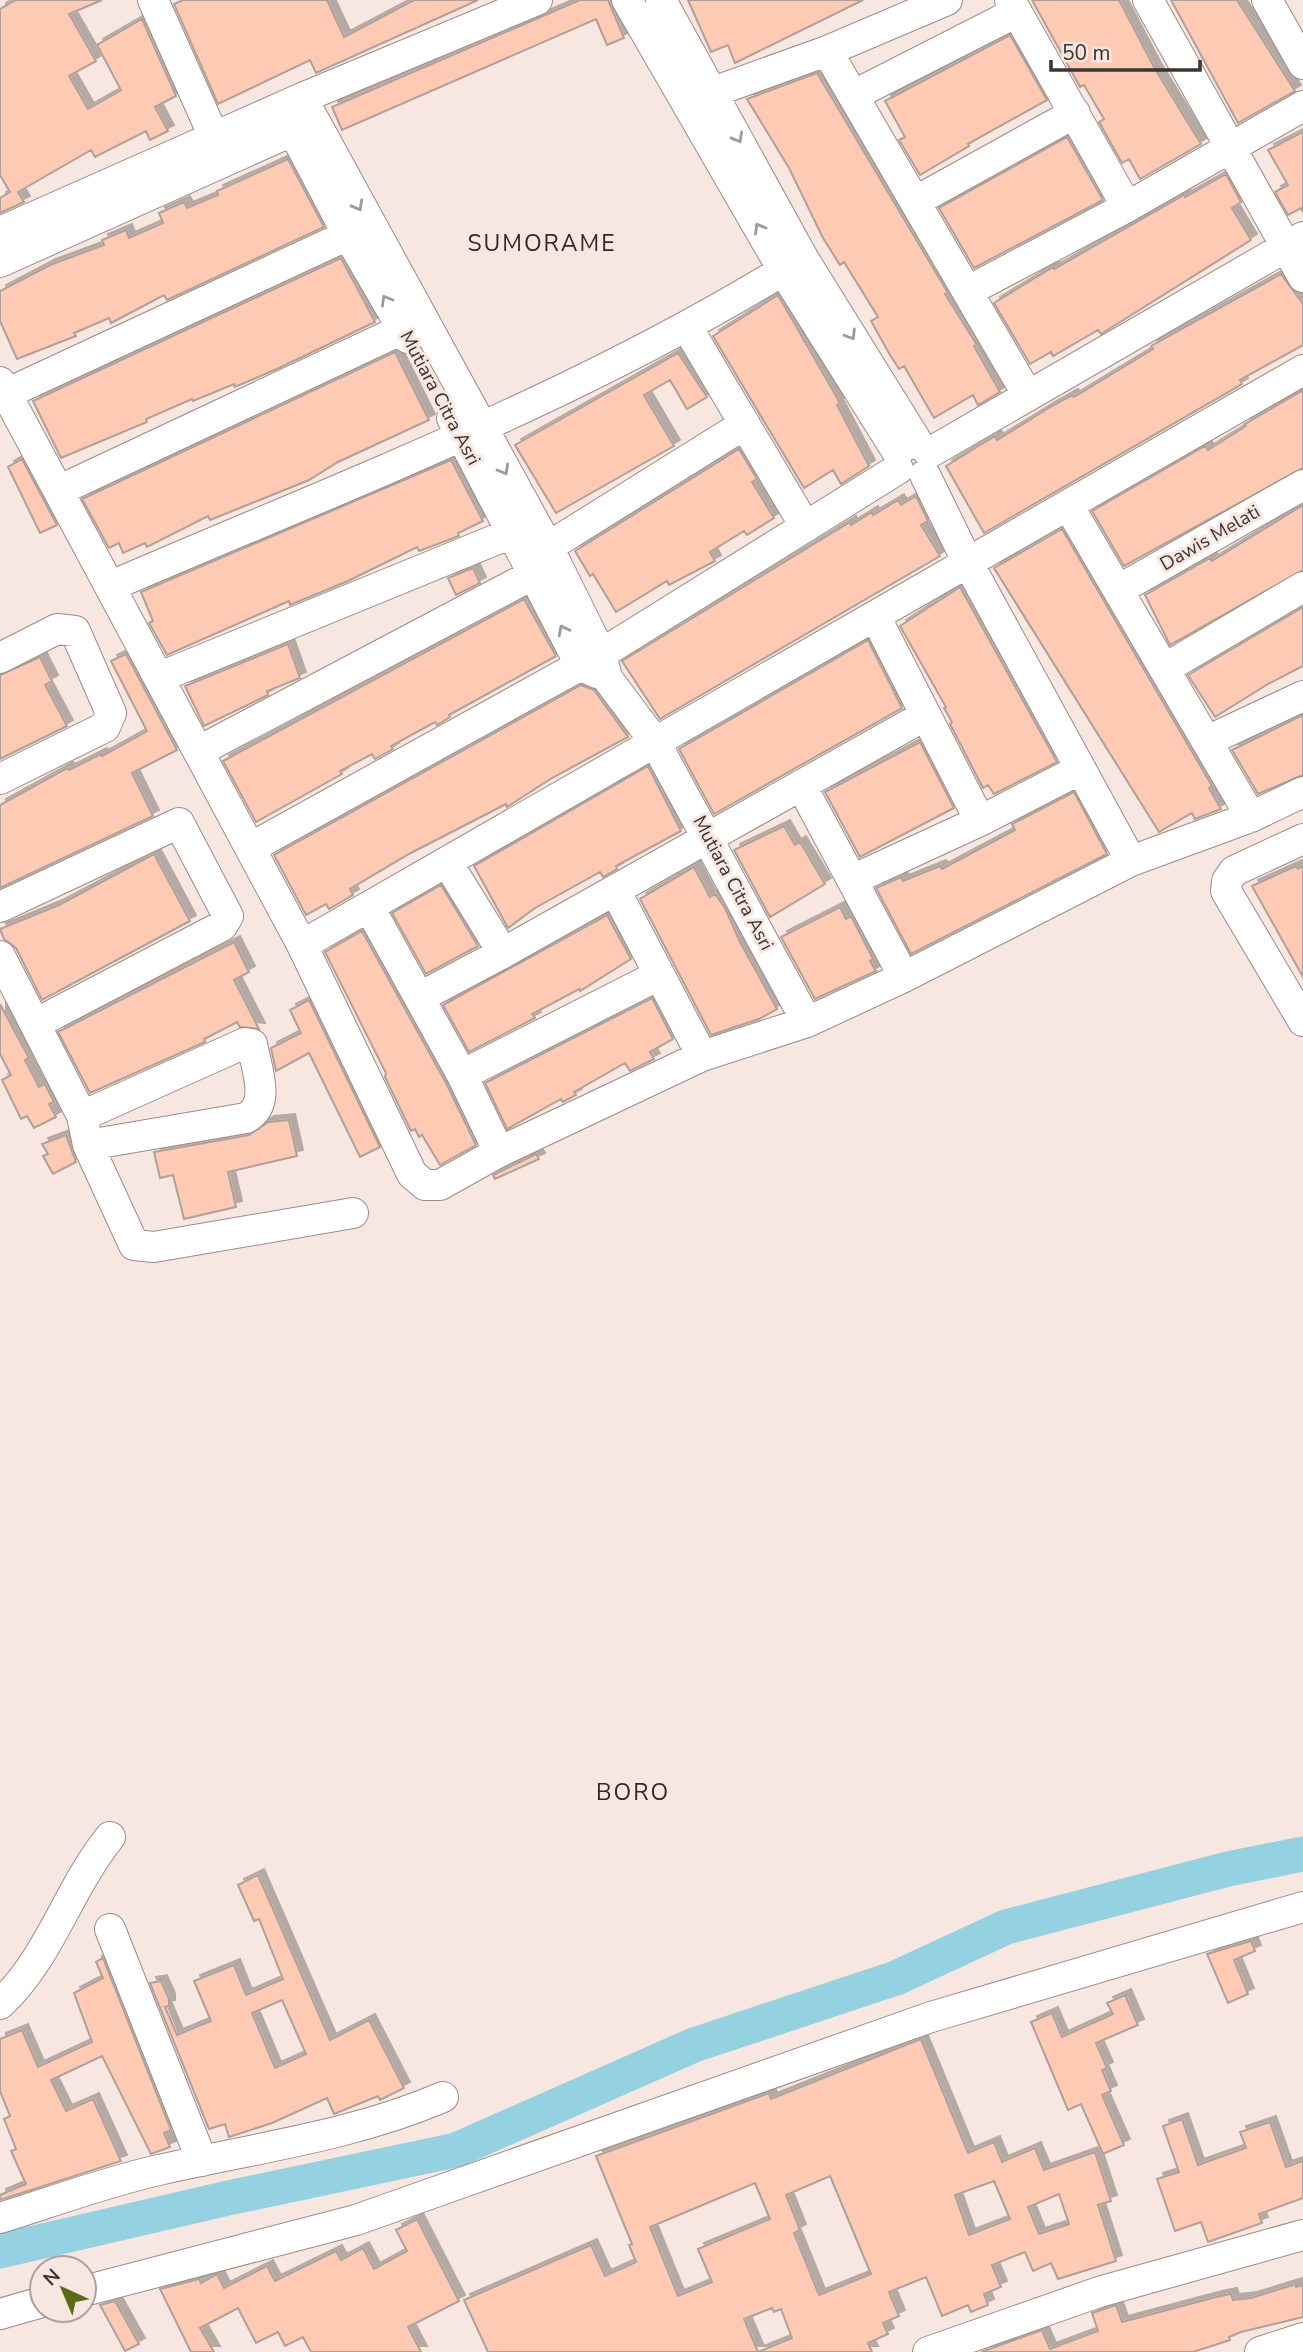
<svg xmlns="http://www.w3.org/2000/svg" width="1303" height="2352" viewBox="0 0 1303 2352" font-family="'Nunito Sans',sans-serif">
  <defs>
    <filter id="shadow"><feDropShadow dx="6" dy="-6" stdDeviation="0" flood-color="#0004"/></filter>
  </defs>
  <rect width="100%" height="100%" fill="#f7e7e0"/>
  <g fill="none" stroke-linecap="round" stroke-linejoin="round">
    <path stroke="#94d1e1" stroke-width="35" d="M0,2251L228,2198L456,2150L694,2045L896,1978L1006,1927L1228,1869L1303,1854"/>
  </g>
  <path fill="#fecab4" stroke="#afa099" stroke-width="2" fill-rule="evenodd" filter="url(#shadow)" d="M16,0H102L69,14L96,61L69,76L88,109L121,90L97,45L142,19L176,96L155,107L168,131L150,140L146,131L95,157L91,150L18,192L24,202L0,213V198L10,192L0,175V9Z
    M183,0H327L344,37L414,0H478L316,73L310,60L218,104L174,4Z
    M580,0H608L624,38L607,45L596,19L342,130L332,107Z
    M688,0H863L735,63L728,45L711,52Z
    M1032,0H1119L1155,69L1201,144L1140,179L1129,159L1122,163L1099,122L1104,119L1084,85L1080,87Z
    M1171,0H1237L1295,91L1238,123Z
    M1010,35L1047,100L968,144L969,146L920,175L899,140L905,137L885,101Z
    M817,73L948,293L945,294L977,345L974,346L1000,392L978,405L973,395L934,418L904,366L899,369L890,355L871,321L878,317L844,262L840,265L823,238L789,168L747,99Z
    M1303,132V212L1301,208L1288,215L1275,192L1288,185L1268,150Z
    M1067,137L1103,200L974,268L939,208Z
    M288,159L324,227L167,300L164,295L111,323L109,318L74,333L76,336L17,359L0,321V291L50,265L104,245L102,240L126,230L129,238L163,223L159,213L184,202L187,208L218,195L217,191Z
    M1226,174L1241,202L1232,208L1251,240L1101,334L1098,330L1053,356L1051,352L1030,364L994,303L1053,267L1054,269L1184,195L1185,197Z
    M341,258L375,322L279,368L235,387L234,384L193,401L192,399L146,419L147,422L61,458L33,401Z
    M1281,274L1303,304V345L1240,380L1242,384L984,533L946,466L995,436L997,440L1052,406L1072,395L1074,397L1153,349L1151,346Z
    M778,295L840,403L837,405L869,466L841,484L833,470L804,488L713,336Z
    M395,352L429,420L338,462L309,480L210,520L208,516L147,547L145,543L123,553L119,543L109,548L82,499Z
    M678,353L707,397L687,409L670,380L644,395L674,446L556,513L515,445Z
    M1303,390V468L1124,566L1092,511L1205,446L1208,450L1246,426L1245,424Z
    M739,449L757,479L752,482L774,518L747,535L744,531L710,552L715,561L669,585L667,581L616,612L593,574L590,576L575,551Z
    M22,459L57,525L40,533L8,467Z
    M451,460L483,521L458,533L459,536L419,551L417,547L348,581L290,605L289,601L167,655L149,623L153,621L141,592Z
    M916,496L928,521L921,525L940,556L660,719L622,661L850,522L851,525L872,512L873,515L898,500L901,505Z
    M1303,505V570L1170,645L1145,595L1210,558L1212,561Z
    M1062,529L1212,786L1209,788L1221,809L1195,819L1192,813L1159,832L994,568Z
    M473,568L480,583L456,595L448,578Z
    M960,587L1057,762L994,794L988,785L983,788L950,724L952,722L944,708L946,707L900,626Z
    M524,599L556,656L449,715L450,717L437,725L435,722L391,746L393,749L375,759L372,754L340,771L342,774L256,822L223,761Z
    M1303,607V666L1268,684L1215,717L1188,675Z
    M868,640L902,708L714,814L679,749Z
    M288,644L300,678L267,691L268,695L204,726L185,686Z
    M126,654L177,750L132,773L153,816L0,888V805L67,768L69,770L101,754L102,756L147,731L111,661Z
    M40,657L52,681L45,685L67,726L0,759V675Z
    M581,685L594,690L628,737L552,778L507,807L506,804L409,854L350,889L353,895L329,909L326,904L306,915L274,855Z
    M1303,715V775L1258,794L1232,750Z
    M920,742L954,808L860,857L825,792Z
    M648,766L681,831L616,866L617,869L603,877L600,872L535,908L508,928L474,866Z
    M1074,792L1107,854L911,954L876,888L901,877L903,881L940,866L942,869L1015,830L1012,824Z
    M784,826L795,845L800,842L825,884L770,917L734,850Z
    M154,854L190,921L42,1000L16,948L4,939L0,929L59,905Z
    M1296,866L1298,869L1303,866V977L1252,886Z
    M694,867L710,897L715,894L725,908L740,942L777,1009L759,1019L711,1035L640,899Z
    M441,885L478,946L426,974L392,913Z
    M840,907L846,919L851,916L873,959L870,961L876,971L815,999L781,937Z
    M607,915L631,959L580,991L579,989L532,1014L535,1018L469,1052L443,1005Z
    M362,931L446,1083L476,1145L440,1165L422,1135L419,1137L415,1129L411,1131L385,1077L386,1073L325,952Z
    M234,942L249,972L234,980L259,1029L240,1027L237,1022L204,1039L205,1042L90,1093L58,1032Z
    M652,998L673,1039L650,1052L654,1059L630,1071L625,1063L574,1092L576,1095L563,1102L561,1099L507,1129L485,1083Z
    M309,1000L380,1147L360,1157L309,1053L276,1071L271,1048L301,1033L290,1010Z
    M0,1004L29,1058L25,1060L39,1087L45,1084L54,1102L49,1104L56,1117L34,1128L27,1116L21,1119L2,1080L11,1075L0,1054Z
    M289,1120L297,1156L228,1172L236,1207L184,1219L173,1175L160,1178L154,1152L249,1135L268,1122Z
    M66,1135L76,1162L53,1174L43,1156L48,1154L42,1144Z
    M536,1154L539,1159L495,1179L493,1175Z
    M258,1875L330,2040L369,2020L404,2088L380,2100L378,2096L334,2114L327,2098L272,2123L229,2137L225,2124L209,2129L150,1983L161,1981L169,1999V2006L165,2007L177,2035L211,2021L194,1981L234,1965L246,1995L283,1979L259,1919L254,1921L238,1885ZM282,2000L306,2054L275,2068L252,2013Z
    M1251,1941L1255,1951L1234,1960L1248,1994L1228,2003L1207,1954Z
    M103,1958L171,2130L164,2133L170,2147L151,2154L102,2056L51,2080L66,2111L93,2099L121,2161L0,2200V2195L26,2184L11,2151L16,2149L4,2119L10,2116L0,2091V2039L22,2030L38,2067L92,2042L74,1993L103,1978L96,1962Z
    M1125,1995L1138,2025L1096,2043L1107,2068L1102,2070L1111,2091L1102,2095L1124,2145L1103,2154L1081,2104L1068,2110L1031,2022L1052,2013L1062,2037L1113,2014L1107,2003Z
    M921,2039L968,2153L994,2142L1002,2162L1035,2148L1044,2170L1095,2152L1111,2201L1098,2205L1116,2261L1058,2279L1051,2263L1033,2271L1025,2252L992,2265L1001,2287L984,2294L988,2305L971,2312L968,2305L942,2316L926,2277L889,2292L899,2316L883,2323L888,2334L868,2343L872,2352H758L792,2338L781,2309L774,2312L772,2308L744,2319L758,2352H488L464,2300L591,2245L605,2276L636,2262L629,2245L632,2244L596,2156L769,2093L771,2099ZM830,2176L871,2274L819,2295L794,2233L800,2230L786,2195ZM994,2181L1010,2219L969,2235L955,2195ZM755,2183L770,2219L698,2249L712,2282L678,2296L650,2227ZM1059,2194L1069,2224L1039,2234L1028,2207Z
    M1182,2119L1198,2165L1246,2148L1240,2132L1270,2122L1286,2167L1303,2161V2198L1259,2214L1262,2223L1208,2242L1201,2222L1175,2231L1157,2179L1179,2172L1163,2126Z
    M417,2219L459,2301L408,2327L421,2352H311L303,2337L285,2346L278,2332L256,2343L238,2308L200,2328L214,2352H191L160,2289L199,2279L201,2283L217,2274L224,2288L267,2266L275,2281L336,2251L341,2260L363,2248L374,2269L407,2251L396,2230Z
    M1296,2284V2287L1303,2285V2317L1241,2332L1229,2337L1230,2340L1193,2352H981L1042,2330L1050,2349L1098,2331L1092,2313L1116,2305L1122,2322L1216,2297L1231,2294L1233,2300L1251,2298Z
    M115,2301L139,2344L125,2351L100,2305Z"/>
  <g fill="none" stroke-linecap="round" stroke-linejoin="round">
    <defs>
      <path id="minor" d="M153,0L214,137
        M627,0L783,270L898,453
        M661,0L803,258L919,445
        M1010,0L1127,207
        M1148,0L1303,277
        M1267,0L1303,64
        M827,51L1027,394
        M713,92L827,51L947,0
        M854,95L1017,12
        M302,98L548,547L601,654L607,678L655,742L807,1022
        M281,108L348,235L408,338
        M916,201L1075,113
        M0,232L302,98L537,0
        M0,262L310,123
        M968,291L1127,207L1303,106
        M687,327L805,526
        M0,382L302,945L412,1174L425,1185H440L499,1152L702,1056L807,1022L904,977L1131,861L1251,817L1303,792
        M8,393L348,235
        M452,418L581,666L597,673
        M929,453L1303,237
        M925,475L968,563L1131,861
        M60,490L403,329
        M1068,505L1251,817
        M548,547L745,424
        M111,586C345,485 587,394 803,258
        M1118,590L1303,485
        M875,616L980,821
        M0,658L57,629L75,631L111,713L105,727L0,779
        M1164,669L1303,587
        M160,677L512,533
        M1207,741L1303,696
        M199,751L534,574
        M801,785L904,977
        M1303,839L1234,871L1227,881L1226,891L1303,1021
        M250,848L601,654L898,469
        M447,862L503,953
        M852,880L980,821L1079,770
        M615,890L702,1056
        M0,907L179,823L228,916L222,926L35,1024
        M369,907L462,1075L499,1152
        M302,945L1303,370
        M0,956L82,1116L88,1145L134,1245L154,1247L353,1213
        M420,997L503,953L926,715
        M462,1075L659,975
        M82,1116L245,1043L252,1044C256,1068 272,1104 246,1118L88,1145
        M110,1929L202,2161
        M0,2004C49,1959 68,1889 110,1837
        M0,2218C52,2202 105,2182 159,2170C255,2148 352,2136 443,2097
        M84,2291L356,2220L931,2017L1303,1907
        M0,2314L42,2302
        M928,2352L1099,2292L1303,2235
        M1260,2352L1303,2338"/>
    </defs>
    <use href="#minor" stroke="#9a8c86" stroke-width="32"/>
    <use href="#minor" stroke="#fff" stroke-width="30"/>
  </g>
  <defs><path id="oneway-chevron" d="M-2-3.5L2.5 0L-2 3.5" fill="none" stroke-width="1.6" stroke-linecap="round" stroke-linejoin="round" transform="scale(1.75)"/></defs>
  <g stroke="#9d9a98">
    <use href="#oneway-chevron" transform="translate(738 138) rotate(61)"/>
    <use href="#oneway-chevron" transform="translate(358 206) rotate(61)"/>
    <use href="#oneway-chevron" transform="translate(759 228) rotate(-120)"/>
    <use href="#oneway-chevron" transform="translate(386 300) rotate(-120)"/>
    <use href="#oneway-chevron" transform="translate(851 335) rotate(58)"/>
    <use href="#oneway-chevron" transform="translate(504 470) rotate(60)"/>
    <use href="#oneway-chevron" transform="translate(563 630) rotate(-118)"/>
  </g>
  <g text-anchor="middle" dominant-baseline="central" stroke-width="6" stroke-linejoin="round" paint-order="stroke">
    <g font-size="19" fill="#3b3532" stroke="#f7e7e0">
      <text transform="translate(440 398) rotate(62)">Mutiara Citra Asri</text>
      <text transform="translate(1210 538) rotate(-30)">Dawis Melati</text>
      <text transform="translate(733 883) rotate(62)">Mutiara Citra Asri</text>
    </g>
    <g font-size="23" letter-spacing="2" fill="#342823" stroke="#f7e7e0">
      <text x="542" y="243">SUMORAME</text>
      <text x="633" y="1792">BORO</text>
    </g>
  </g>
  <g transform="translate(63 2289) rotate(316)"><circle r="33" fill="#f7e7e0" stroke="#aca09a" stroke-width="2"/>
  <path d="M0-5L12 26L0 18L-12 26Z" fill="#5a6c18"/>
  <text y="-10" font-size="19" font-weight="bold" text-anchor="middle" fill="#3b3532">N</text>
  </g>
  <path d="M1051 60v10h149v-10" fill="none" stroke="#3b3532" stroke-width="3.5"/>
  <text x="1062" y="60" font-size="21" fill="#3b3532" stroke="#f7e7e0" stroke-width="5" paint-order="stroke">50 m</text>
</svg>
